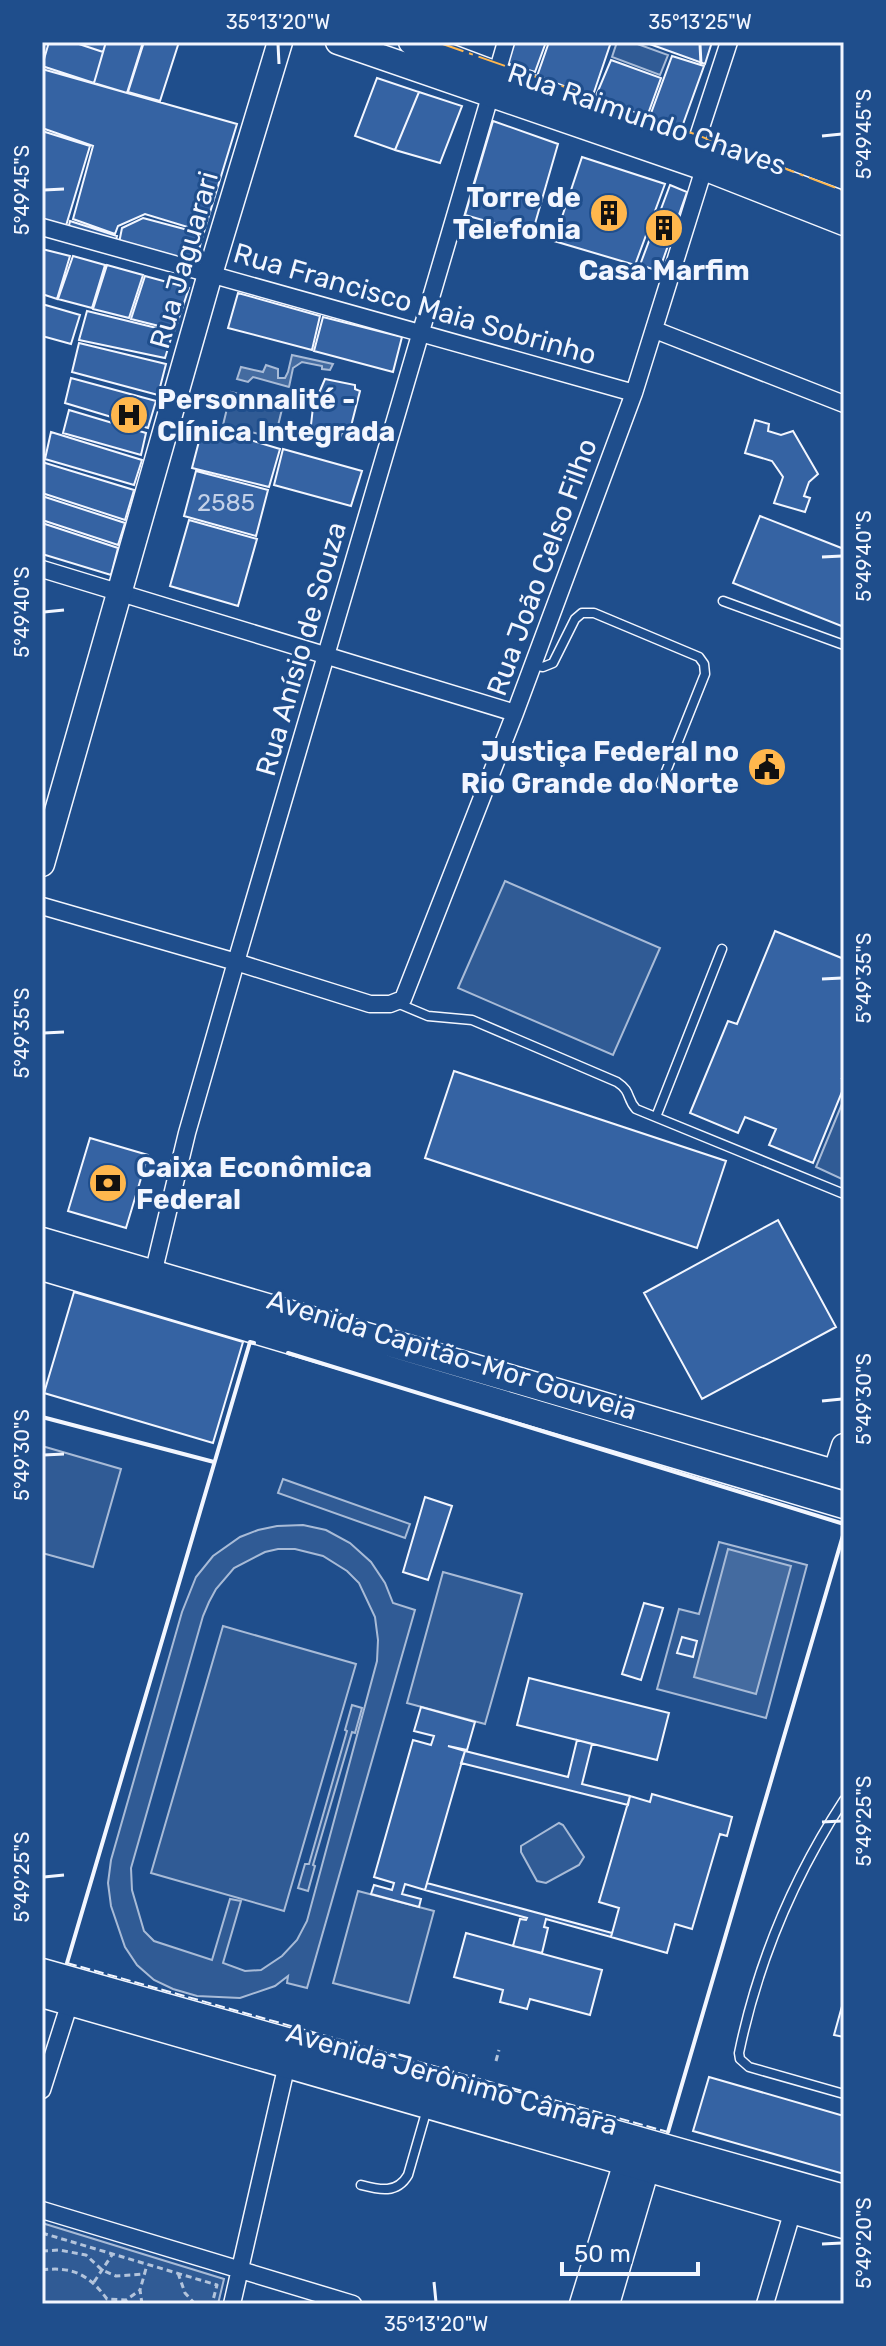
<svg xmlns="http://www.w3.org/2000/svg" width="886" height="2346" viewBox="0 0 886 2346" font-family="Rubik,sans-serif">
  <rect width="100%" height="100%" fill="#1f4e8c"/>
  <path fill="#305b95" stroke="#a8bbd7" stroke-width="2" fill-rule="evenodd" d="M617,42H632L668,55L660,75L612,57Z
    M231,392L283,405L275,438L223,425Z
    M505,881L660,948L613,1055L458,988Z
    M844,1099V1180L816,1167Z
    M42,1446L121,1469L93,1567L42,1553Z
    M283,1479L410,1524L405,1538L278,1493Z
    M303,1525L326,1530L350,1543L371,1562L385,1583L393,1603L415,1610L307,1988L287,1983L288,1976L275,1986L240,1998L197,1996L173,1989L154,1980L137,1965L125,1947L111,1906L108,1883L111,1860L182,1612L196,1577L213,1556L240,1537L258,1530L277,1526ZM278,1549H295L323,1556L347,1571L359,1583L375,1617L378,1640L377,1661L307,1921L297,1940L282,1956L261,1970L245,1971L223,1963L241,1901L230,1899L212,1960L154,1941L144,1931L132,1890L131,1868L203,1616L209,1602L216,1589L234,1568L265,1552Z
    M719,1542L807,1565L766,1718L657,1689L679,1609L699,1614Z
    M443,1572L522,1594L485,1724L407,1703Z
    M223,1626L356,1664L284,1911L151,1873Z
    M352,1705L362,1708L355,1733L352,1732L313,1865L315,1866L308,1891L298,1888L305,1864H309L347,1731L345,1730Z
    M559,1823L563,1825L584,1857L579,1865L546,1883L537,1881L521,1852V1846Z
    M358,1891L434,1911L409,2003L333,1983Z
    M42,2223L224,2279L218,2304H42Z"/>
  <path fill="#446ba0" stroke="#a8bbd7" stroke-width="2" d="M292,355L333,364L330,370L322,369V366L302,362L293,368L289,387L253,377L248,382L237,379L241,367L263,372L266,365L278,369V378H285L288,372Z
    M728,1549L791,1566L756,1694L694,1677Z"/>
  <path fill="#3563a3" stroke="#f2f6ff" stroke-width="2" d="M49,42H73L103,52L94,83L42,66Z
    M73,42H106L103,52Z
    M106,42H143L127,93L94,83Z
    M144,42H179L160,101L128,92Z
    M513,42H546L535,72L506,63Z
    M549,42H611L590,104L534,85Z
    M644,42H712L705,64Z
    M672,56L704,66L678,138L646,127Z
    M611,60L661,78L644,125L592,105Z
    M42,69L237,124L204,232L145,214L118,226L115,234L73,219L93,146L42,128Z
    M377,78L419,92L395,150L355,136Z
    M419,92L462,106L440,163L395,150Z
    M493,121L558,144L532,234L465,215Z
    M42,131L90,146L65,229L42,223Z
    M582,157L665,184L635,265L554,241Z
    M670,185L687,192L659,271L640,265Z
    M143,218L203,234L195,266L119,243L122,228Z
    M70,221L117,236L115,244L68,230Z
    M42,249L70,256L57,299L42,294Z
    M73,256L105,265L92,308L58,299Z
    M107,265L143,275L129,318L93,309Z
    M145,276L189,288L175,330L131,319Z
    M238,293L320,316L312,350L228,328Z
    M42,304L80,315L71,344L42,336Z
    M87,311L173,332L165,358L79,340Z
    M323,317L402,337L393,372L314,351Z
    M79,343L166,364L158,395L72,372Z
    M71,378L156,401L148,428L65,403Z
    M325,379L355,385V389L360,391L349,434L342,433L338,442L310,434L313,407Z
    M69,410L146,433L141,455L63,433Z
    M755,420L769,424L768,431L781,435L793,431L818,474L809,482L804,496L810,498L805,512L774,503L783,477L772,461L745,453Z
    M203,426L280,449L269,487L192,468Z
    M51,432L142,460L134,485L45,459Z
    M283,449L362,471L351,506L274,485Z
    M42,462L134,490L125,520L42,493Z
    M196,471L268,490L256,536L184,516Z
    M42,496L125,523L118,545L42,520Z
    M760,516L844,549V627L733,583Z
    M189,520L257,539L238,606L170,586Z
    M42,523L118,548L111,575L42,554Z
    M775,931L844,959V1072L842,1078H844V1087L813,1163L769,1145L776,1129L745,1117L738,1133L690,1113L728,1021L737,1024Z
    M454,1071L726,1161L697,1248L425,1158Z
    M90,1138L148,1155L126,1228L68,1211Z
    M778,1220L836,1327L702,1399L644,1293Z
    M74,1292L243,1342L213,1443L44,1393Z
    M425,1497L452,1506L428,1580L403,1572Z
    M644,1603L663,1608L641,1680L622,1674Z
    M682,1637L697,1641L693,1657L677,1653Z
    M529,1678L669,1713L657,1760L517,1725Z
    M421,1707L475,1722L467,1750L448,1746L465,1751L425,1890L405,1884L402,1894L421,1899L419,1907L371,1894L374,1885L392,1890L394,1883L374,1877L413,1740L431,1745L434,1736L414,1731Z
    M577,1740L592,1744L582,1784L630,1796L628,1805L461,1763L465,1751L568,1777Z
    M652,1794L732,1817L727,1836L720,1834L692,1929L675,1924L667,1953L611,1937L619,1908L599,1902L630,1796L650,1802Z
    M427,1883L612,1933L611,1937L546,1919L544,1927L548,1928L542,1953L513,1946L520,1919L526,1920L527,1918L425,1890Z
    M466,1933L602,1970L590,2015L530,1999L527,2009L500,2002L503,1990L454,1977Z
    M844,1999V2037L834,2035Z
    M709,2077L844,2116V2174L693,2131Z"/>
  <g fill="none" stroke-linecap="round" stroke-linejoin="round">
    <defs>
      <path id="lane" d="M723,601L844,645
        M533,665L543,667L553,663L575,619L582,613H594L699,657L704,664L705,674L661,784
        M397,1003L428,1016L472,1020L617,1082C632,1092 626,1098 636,1109L844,1194
        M656,1117L722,949
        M844,1800C793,1878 758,1961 739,2053L740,2059L749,2067L844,2094
        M361,2185C380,2190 397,2194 408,2175L427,2109"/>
      <path id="street" d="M691,158L729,42
        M42,227L634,393
        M655,330L844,404
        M42,569L515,713
        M42,906L236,962L370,1004H390L403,999L515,713L634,393L707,159
        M153,1274L187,1133L236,962L506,42
        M42,2090L70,2002
        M42,2210L353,2304
        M232,2304L287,2064
        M765,2304L793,2210"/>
      <path id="secondary" d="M338,42L704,168L844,223
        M411,42L844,204
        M42,864L210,274L280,42
        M835,1474L844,1446
        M582,2304L626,2162
        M607,2304L647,2168"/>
      <path id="primary" d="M42,1241L844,1476
        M42,1267L844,1505
        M42,1972L844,2198
        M42,1994L844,2225"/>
    </defs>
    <use href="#lane" stroke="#f2f6ff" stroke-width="11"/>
    <use href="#street" stroke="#f2f6ff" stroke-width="19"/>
    <use href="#secondary" stroke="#f2f6ff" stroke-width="27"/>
    <use href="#primary" stroke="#f2f6ff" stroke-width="29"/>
    <path stroke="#b3c4dc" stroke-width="3" stroke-dasharray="6 4" stroke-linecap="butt" d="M496,2061L499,2050
      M42,2233L217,2285L212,2304
      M42,2251L59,2250L86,2255L102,2270L116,2276L144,2274
      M42,2270C73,2266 89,2275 107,2299L126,2300L140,2290
      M178,2273L185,2293L195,2304
      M94,2282L112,2255
      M142,2304L140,2290L147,2265"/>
    <use href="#lane" stroke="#1f4e8c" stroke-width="8"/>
    <use href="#street" stroke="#1f4e8c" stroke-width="16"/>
    <use href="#secondary" stroke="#1f4e8c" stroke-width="24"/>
    <use href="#primary" stroke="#1f4e8c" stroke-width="26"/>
    <path stroke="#f2f6ff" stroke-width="2" stroke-dasharray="10 4" stroke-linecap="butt" d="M67,1963L668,2132"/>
    <path stroke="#f2f6ff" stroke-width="4" d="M288,1353L844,1524
      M42,1417L214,1462
      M67,1963L250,1342L254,1343
      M668,2132L844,1532"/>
    <path stroke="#ffb74d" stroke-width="2" stroke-dasharray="28 6 4 6" stroke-linecap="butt" d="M437,42L647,116L844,191"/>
  </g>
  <path fill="none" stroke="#f2f6ff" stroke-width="3" d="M278,44L279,64M700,44L701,64M822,136L842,134M44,190L64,189M822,557L842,556M44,612L64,610M822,979L842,978M44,1033L64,1032M822,1401L842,1399M44,1455L64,1454M822,1822L842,1821M44,1877L64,1875M822,2244L842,2243M434,2282L436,2302"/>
  <defs>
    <symbol id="building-disc" viewBox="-11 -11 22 22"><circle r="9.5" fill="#ffb74d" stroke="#1f4e8c"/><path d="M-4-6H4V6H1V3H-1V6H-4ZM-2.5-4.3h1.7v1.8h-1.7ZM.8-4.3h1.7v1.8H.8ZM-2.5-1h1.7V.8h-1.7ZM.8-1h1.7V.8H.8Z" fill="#111"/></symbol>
    <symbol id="hospital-disc" viewBox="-11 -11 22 22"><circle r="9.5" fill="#ffb74d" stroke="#1f4e8c"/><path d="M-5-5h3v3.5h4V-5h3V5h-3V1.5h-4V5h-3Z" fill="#111"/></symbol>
    <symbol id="civic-disc" viewBox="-11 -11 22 22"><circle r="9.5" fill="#ffb74d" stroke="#1f4e8c"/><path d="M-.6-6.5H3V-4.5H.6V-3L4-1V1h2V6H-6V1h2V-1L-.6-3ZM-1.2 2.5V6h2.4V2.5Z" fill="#111"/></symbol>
    <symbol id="bank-disc" viewBox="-11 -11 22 22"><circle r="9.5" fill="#ffb74d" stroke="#1f4e8c"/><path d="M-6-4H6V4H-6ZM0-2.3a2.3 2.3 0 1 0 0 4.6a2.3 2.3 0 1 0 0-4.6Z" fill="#111"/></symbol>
  </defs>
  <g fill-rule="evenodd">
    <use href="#building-disc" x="587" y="191" width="44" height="44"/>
    <use href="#building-disc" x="642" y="206" width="44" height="44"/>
    <use href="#hospital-disc" x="107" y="393" width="44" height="44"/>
    <use href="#civic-disc" x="745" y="745" width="44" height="44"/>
    <use href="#bank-disc" x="86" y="1161" width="44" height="44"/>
  </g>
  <g text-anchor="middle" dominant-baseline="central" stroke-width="6" stroke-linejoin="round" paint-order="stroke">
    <g font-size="24" fill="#c3d1e8">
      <text x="226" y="503">2585</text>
    </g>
    <g font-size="28" fill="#f2f6ff" stroke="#1f4e8c">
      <text transform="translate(647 119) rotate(19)">Rua Raimundo Chaves</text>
      <text transform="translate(184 260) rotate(-74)">Rua Jaguarari</text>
      <text transform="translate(415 304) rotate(16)">Rua Francisco Maia Sobrinho</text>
      <text transform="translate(542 567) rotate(-70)">Rua João Celso Filho</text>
      <text transform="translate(301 649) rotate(-74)">Rua Anísio de Souza</text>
      <text transform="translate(452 1355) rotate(17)">Avenida Capitão-Mor Gouveia</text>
      <text transform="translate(452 2079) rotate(16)">Avenida Jerônimo Câmara</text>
    </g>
    <g font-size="28" font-weight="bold" fill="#f2f6ff" stroke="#1f4e8c" text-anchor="end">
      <text x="581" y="197">Torre de<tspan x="581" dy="32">Telefonia</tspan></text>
      <text x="664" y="270" text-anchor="middle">Casa Marfim</text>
      <text x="157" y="399" text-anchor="start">Personnalité -<tspan x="157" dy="32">Clínica Integrada</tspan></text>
      <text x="739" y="751">Justiça Federal no<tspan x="739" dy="32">Rio Grande do Norte</tspan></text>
      <text x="136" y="1167" text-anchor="start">Caixa Econômica<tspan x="136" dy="32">Federal</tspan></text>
    </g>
  </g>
  <rect width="886" height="2346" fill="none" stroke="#1f4e8c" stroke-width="88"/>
  <path d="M562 2262v12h136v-12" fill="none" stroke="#f2f6ff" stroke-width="4"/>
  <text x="574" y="2262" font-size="24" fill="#f2f6ff" stroke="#1f4e8c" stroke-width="6" paint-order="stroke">50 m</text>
  <rect x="44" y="44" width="798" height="2258" fill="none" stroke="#f2f6ff" stroke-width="3"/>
  <g font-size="20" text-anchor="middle" fill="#f2f6ff">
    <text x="278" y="29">35°13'20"W</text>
    <text x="700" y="29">35°13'25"W</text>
    <text transform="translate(864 134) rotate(-90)" y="7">5°49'45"S</text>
    <text transform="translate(22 190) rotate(-90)" y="7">5°49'45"S</text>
    <text transform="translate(864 556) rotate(-90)" y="7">5°49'40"S</text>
    <text transform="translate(22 612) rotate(-90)" y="7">5°49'40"S</text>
    <text transform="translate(864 978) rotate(-90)" y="7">5°49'35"S</text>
    <text transform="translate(22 1033) rotate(-90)" y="7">5°49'35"S</text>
    <text transform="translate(864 1399) rotate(-90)" y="7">5°49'30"S</text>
    <text transform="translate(22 1455) rotate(-90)" y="7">5°49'30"S</text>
    <text transform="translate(864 1821) rotate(-90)" y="7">5°49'25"S</text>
    <text transform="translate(22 1877) rotate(-90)" y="7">5°49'25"S</text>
    <text transform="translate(864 2243) rotate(-90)" y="7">5°49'20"S</text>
    <text x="436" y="2331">35°13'20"W</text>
  </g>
</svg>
